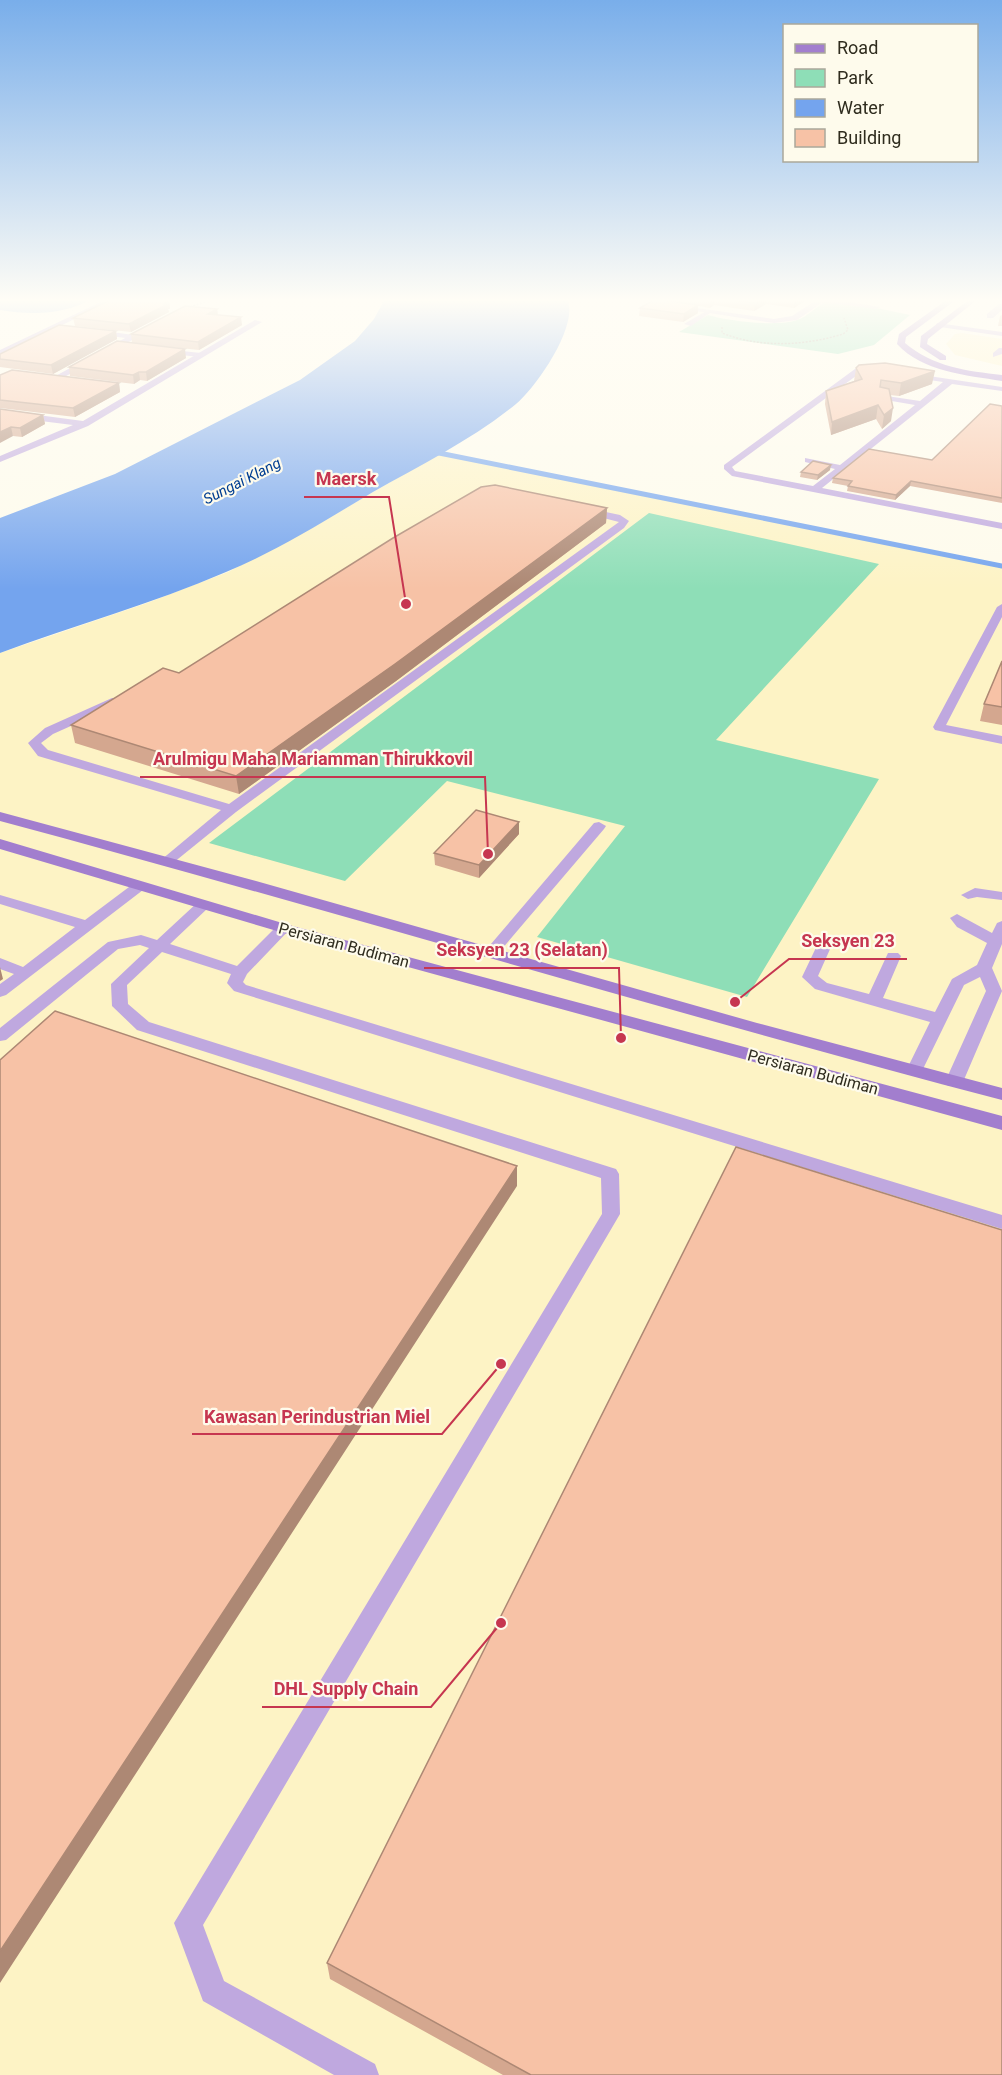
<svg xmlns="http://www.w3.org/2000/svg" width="1002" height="2075" viewBox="0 0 1002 2075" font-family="Roboto,sans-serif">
  <rect width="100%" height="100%" fill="#fefbec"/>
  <path fill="#fdf3c5" d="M962,333L1002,339V366L955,355L946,344L955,334Z
    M440,453L1002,566V2075H0V653L147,603L228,572L317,525Z"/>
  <path fill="#8edeb7" d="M825,302L872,307L910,315L874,345L838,354L679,332L708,315C727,321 778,327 797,320C807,317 816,307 825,302Z
    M649,513L879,564L716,740L879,779L747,997L537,937L625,826L447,781L345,881L209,843Z"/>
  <path fill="#74a4ee" d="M0,299H92C63,315 32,315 0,310Z
    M385,299H567C580,324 536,388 516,404C473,439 421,465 373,492C326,520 277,551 226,572C152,604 75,625 0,653V518L115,474L300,380L355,341L374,319Z"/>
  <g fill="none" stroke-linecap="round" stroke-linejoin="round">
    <path stroke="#74a4ee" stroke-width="5" d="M429,451L1002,566"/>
    <path stroke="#928f81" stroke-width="1.5" stroke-dasharray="2 1.5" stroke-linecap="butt" d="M190,307L213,299
      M722,327V333C760,348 804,346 843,334L848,330L844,318"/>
    <path fill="#bfa8df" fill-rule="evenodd" d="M708,310L710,313L691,326L684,324Z
      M96,330L134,335L138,337L134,339L93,334Z
      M999,348H1002V354L993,357V353Z
      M163,349L201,353L205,355L201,357L160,353Z
      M855,369H875L879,371L875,373H860L732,467L735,471L813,486L835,469L805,462V458L840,465L915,405L880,399V395L920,401L943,382L909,377V373L1002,387V391L952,384L822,488L1002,523V529L732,476L724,469V465Z
      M587,508L620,515L629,521L624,528L236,812L173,863L168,864L161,860L221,810L38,756L28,743L45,728L112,698H120V704L53,734L41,743L48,750L229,804L619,522L584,513L582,511Z
      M1002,604V617L946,725L1002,736V744L935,730L933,727L997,607Z
      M599,822L606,826L604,829L495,957H485L482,954L485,951L594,823Z
      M138,883L145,887L143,890L6,995L0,997V984L14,974L0,969V958L23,967L75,927L0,904V895L85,920L133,884Z
      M975,888L1002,892V900L977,897L968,899L961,895Z
      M203,901L208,902L210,905L208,908L170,944L237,966L278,925H288L291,928L247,974L243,982L246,985L1002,1215V1229L234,991L227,983L231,974L162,952L127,985L128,1004L149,1022L616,1169L619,1174L620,1214L203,1925L224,1981L375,2064L379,2075H334L203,2001L174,1923L602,1214L601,1178L137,1030L112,1006L111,984L149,948L140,945L118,949L6,1040L0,1041V1028L108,942L141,935L157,940L198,902Z
      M957,914L992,933L997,923L1002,921V944L992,968L1002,991L963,1082L960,1086H948L945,1082L986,991L980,977L964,985L922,1071L920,1075H908L906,1071L930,1022L815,989L802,977L822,935H832L835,938L818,976L827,983L869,994L888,953H898L901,956L883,998L935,1012L952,979L977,965L987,943L957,927L950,918Z"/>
    <path fill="#bfa8df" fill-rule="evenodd" d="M107,299H116L0,355V350Z
      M811,299H830L880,307L876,309L823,302L797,320L774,323L671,307L675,305L774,319L792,316L815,301Z
      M999,304H1002V310L993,318H987V314Z
      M255,320L262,322L88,426L0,462V456L73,425L0,416V410L83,421Z
      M937,323L1002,332V336L940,327L936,325Z
      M149,325L156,327L57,381L50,379Z"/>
    <path fill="#a27ece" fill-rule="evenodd" d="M948,299H957L906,337L905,343C933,367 967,371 1002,375V381C966,375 923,372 897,344L899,334Z
      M970,299H978L928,339L927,344L946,356V360H940L920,347L921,336Z
      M0,812L256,881L757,1023L1002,1088V1100C667,1012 335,911 0,821Z
      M0,839L289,925L1002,1116V1130L277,931L0,849Z"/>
  </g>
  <path fill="#d4a78f" d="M662,299H808L794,308L766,304L754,311L714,305L710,308Z
    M169,301L170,309H168L169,312L131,332L75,326L73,318Z
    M640,308L698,313L683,322L639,316Z
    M217,309L218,315L242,325L199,350L132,343L131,334Z
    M1002,315V326H998L1000,316Z
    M116,331L117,339L53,374L0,367V354Z
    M186,358L147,381L140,380L134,384L70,376L69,367Z
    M856,368L932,384L899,396L890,395L891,421L882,429L876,419L831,435L825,404L826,391L854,381Z
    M0,375L119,383L120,392L75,417L0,408Z
    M1002,406V503L910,486L895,500L847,491L848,486L832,483L833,478L932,460Z
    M0,409L43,415L45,424L22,437L13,436Z
    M830,470L817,480L800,477L801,472Z
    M607,508L606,523L396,681L239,794L75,743L71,725L179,673Z
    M1002,661V725L980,721L984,704Z
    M519,822V834L479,878L435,865L434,853Z
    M327,1963L1002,2075H503L330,1979Z"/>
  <path fill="#ad8874" d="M712,299H714V305L710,308L711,300Z
    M762,299H766V304L754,311L755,303Z
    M796,299H808L794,308V300Z
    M169,301L170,309H168L169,312L131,332L129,324Z
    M698,305V313L683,322L684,314Z
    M217,309L218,317L208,314Z
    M241,317L242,325L199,350L198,342Z
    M116,331L117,339L53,374L51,365Z
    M185,349L186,358L147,381L146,372Z
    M935,371L932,384L899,396L901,383Z
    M139,372L140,380L134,384L133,375Z
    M119,383L120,392L75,417L73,408Z
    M878,405L876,419L831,435L832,422Z
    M893,408L891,421L882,429L884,415Z
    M43,415L45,424L22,437L20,428Z
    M11,427L13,436L0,443V432Z
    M831,465L830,470L817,480L818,475Z
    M911,481L910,486L895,500L896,495Z
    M607,508L606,523L396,681L239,794L236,776Z
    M519,822V834L479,878V865Z
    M0,967L3,979L0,981Z
    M517,1166V1186L0,1983V1951Z"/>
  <path fill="#f7c2a6" stroke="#ad8874" stroke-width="1.5" d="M112,299H149L169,301L163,304H168L129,324L73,318Z
    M655,299L698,305L684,314L640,308Z
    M725,299H762L755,303Z
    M185,306L217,309L208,314L241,317L198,342L131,334Z
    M59,325L116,331L51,365L0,359V354Z
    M117,341L185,349L146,372H139L133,375L69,367Z
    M885,363L935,371L901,383L881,380L880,387L889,389L893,408L884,415L878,405L832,422L826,391L862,379L856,368L859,365Z
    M12,370L119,383L73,408L0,400V375Z
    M990,404L1002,406V498L911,481L896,495L848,486L852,481L833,478L869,449L932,460Z
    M0,409L43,415L20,428L11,427L0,432Z
    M813,461L831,465L818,475L801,472Z
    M495,485L607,508L395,664L236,776L71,725L163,668L179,673L393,538L481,487Z
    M1002,661V707L984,704Z
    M476,810L519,822L479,865L434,853Z
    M55,1011L517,1166L0,1951V1060Z
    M736,1147L1002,1230V2075H531L327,1963Z"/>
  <linearGradient id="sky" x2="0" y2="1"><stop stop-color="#79aeea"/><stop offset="0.51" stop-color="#fffdf6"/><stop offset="1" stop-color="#fffdf6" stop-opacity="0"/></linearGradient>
  <rect width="1002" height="589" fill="url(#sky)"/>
  <g text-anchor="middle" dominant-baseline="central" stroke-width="4.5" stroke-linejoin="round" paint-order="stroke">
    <g font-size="15" font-style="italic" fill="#003e92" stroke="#fefbec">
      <text transform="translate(242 481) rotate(-27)">Sungai Klang</text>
    </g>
    <g font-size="16" fill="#2f2c1e" stroke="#fefbec">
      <text transform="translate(344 945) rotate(15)">Persiaran Budiman</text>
      <text transform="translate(813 1072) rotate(15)">Persiaran Budiman</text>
    </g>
  </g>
  <path fill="none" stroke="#c63650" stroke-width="2" d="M406 604L389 497H304M488 854L485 777H140M735 1002L789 959H907M621 1038L619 968H424M501 1364L442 1434H192M501 1623L431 1707H262"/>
  <g fill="#c63650" stroke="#fefbec" stroke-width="2">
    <circle cx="406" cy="604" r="6"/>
    <circle cx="488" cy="854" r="6"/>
    <circle cx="735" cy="1002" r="6"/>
    <circle cx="621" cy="1038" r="6"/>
    <circle cx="501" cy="1364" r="6"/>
    <circle cx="501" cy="1623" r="6"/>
  </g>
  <g font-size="18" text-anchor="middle" font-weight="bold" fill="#c63650" stroke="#fefbec" stroke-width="4.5" stroke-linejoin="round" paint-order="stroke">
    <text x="346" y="485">Maersk</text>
    <text x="313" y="765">Arulmigu Maha Mariamman Thirukkovil</text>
    <text x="848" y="947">Seksyen 23</text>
    <text x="522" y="956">Seksyen 23 (Selatan)</text>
    <text x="317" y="1423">Kawasan Perindustrian Miel</text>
    <text x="346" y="1695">DHL Supply Chain</text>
  </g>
  <rect x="783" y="24" width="195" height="138" fill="#fefbec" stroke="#aba89a" stroke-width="1.5"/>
  <rect x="795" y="44" width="30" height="9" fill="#a27ece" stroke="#aba89a" stroke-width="1.5"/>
  <text x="837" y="54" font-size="18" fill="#2f2c1e">Road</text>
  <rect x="795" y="69" width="30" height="18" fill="#8edeb7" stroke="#aba89a" stroke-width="1.5"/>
  <text x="837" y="84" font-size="18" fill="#2f2c1e">Park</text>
  <rect x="795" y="99" width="30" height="18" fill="#74a4ee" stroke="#aba89a" stroke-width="1.5"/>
  <text x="837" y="114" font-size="18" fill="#2f2c1e">Water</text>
  <rect x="795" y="129" width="30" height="18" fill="#f7c2a6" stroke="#aba89a" stroke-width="1.5"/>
  <text x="837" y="144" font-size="18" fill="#2f2c1e">Building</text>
</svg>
